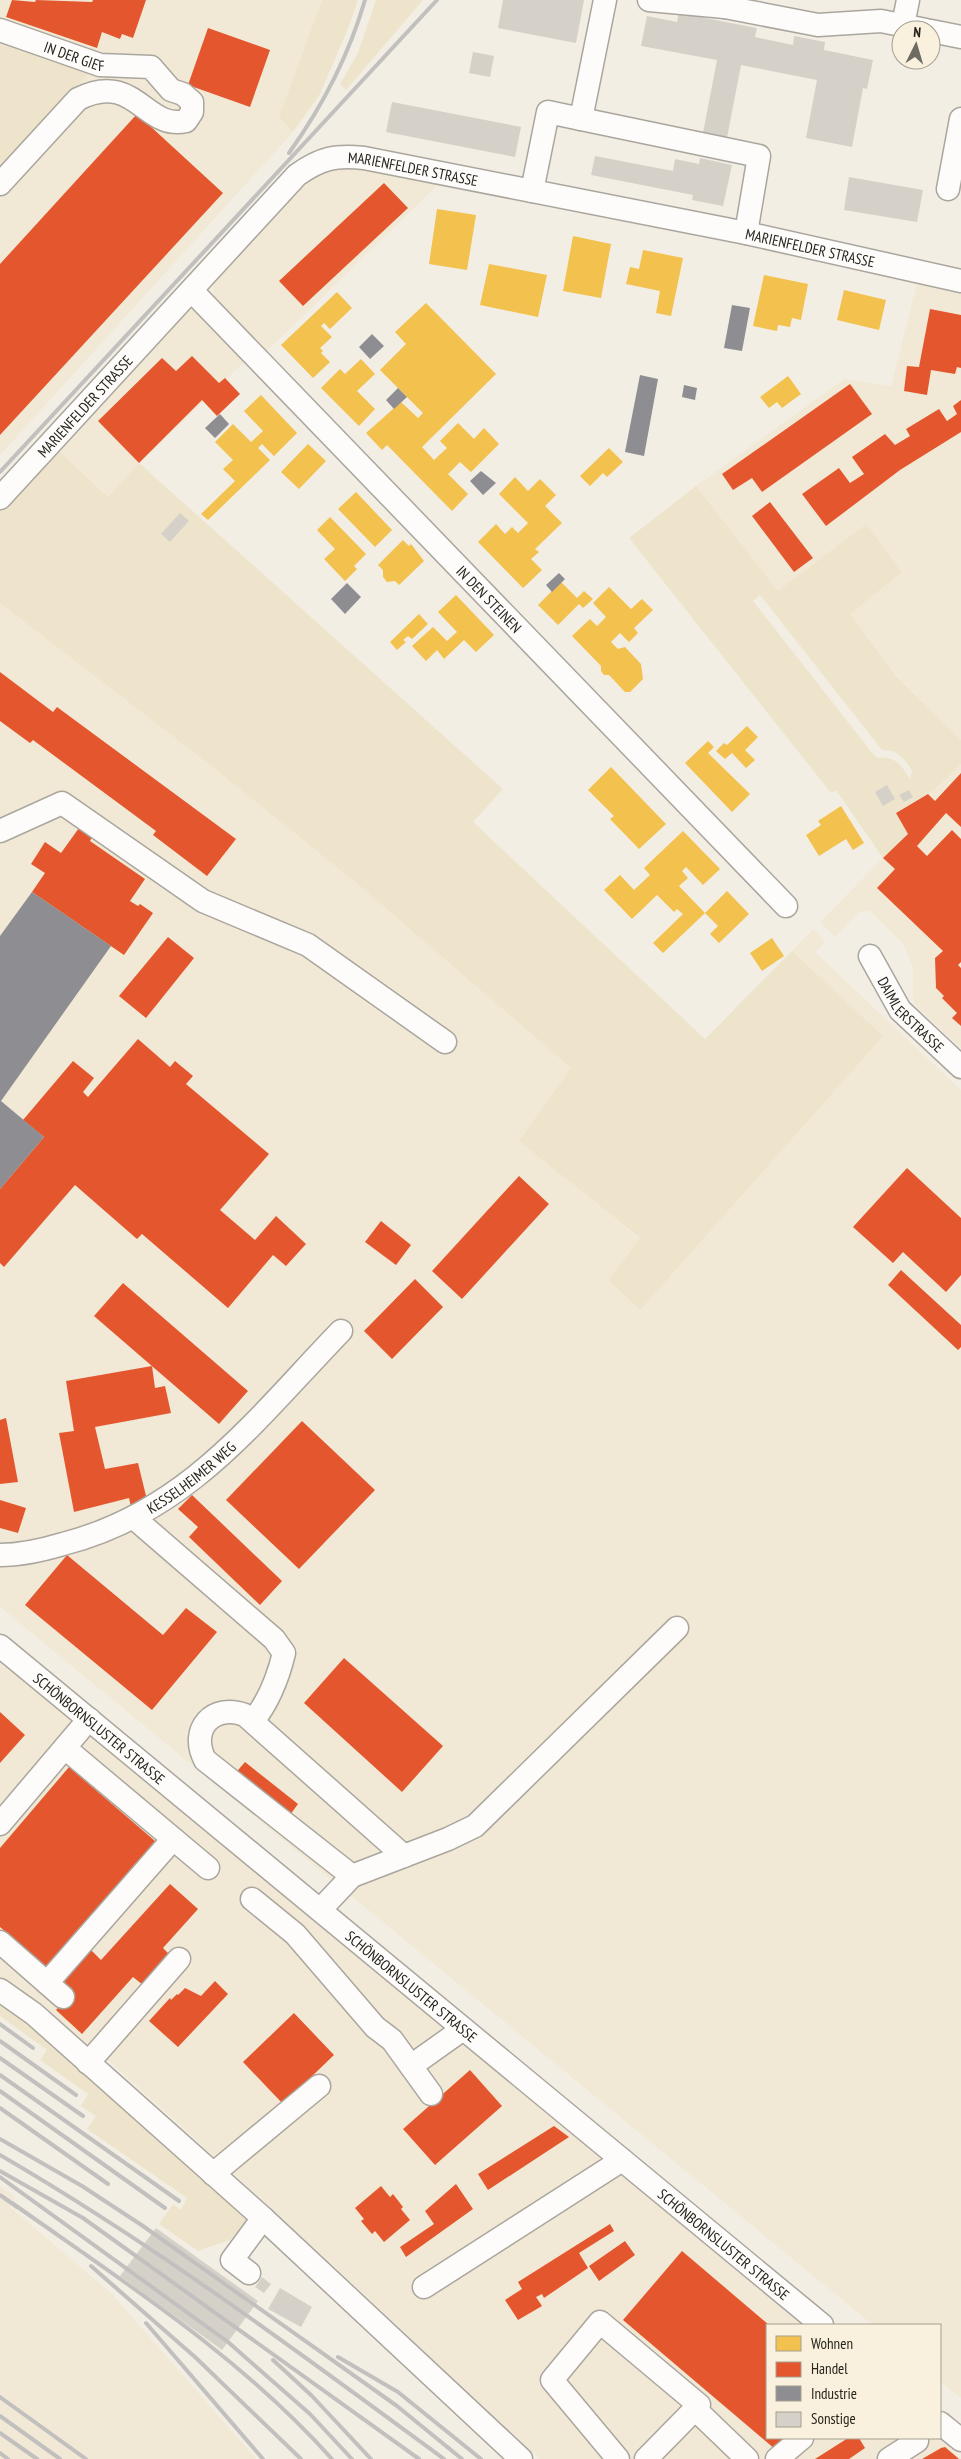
<svg xmlns="http://www.w3.org/2000/svg" width="961" height="2459" viewBox="0 0 961 2459" font-family="'PT Sans Narrow',sans-serif">
  <rect width="100%" height="100%" fill="#f3eee3"/>
  <path fill="#f1e9d5" d="M0,0H322L279,117L293,132L0,455V166L88,73L0,40Z
    M336,167L379,170L441,182L266,352L215,297L211,282L308,177Z
    M918,279L961,291V740L896,675L849,613L866,524L778,591L696,486L844,379L891,386Z
    M196,307L249,357L139,463L109,497L58,450L184,310Z
    M0,603L214,768L360,886L571,1068L520,1141L640,1239L883,1036L792,951L813,929L825,942L815,952L961,1090V2398L940,2381V2325H873L0,1607Z
    M961,764V1048L915,1005L913,998V968L903,944L869,910L859,912L835,937L820,922L883,858L896,813L934,790Z
    M0,1661L802,2325H767V2438H938L961,2459H540L274,2210L99,2052L0,1980Z
    M0,2186L15,2197L10,2207L112,2294L256,2459H0Z"/>
  <path fill="#ede4cb" fill-rule="evenodd" d="M322,0H358L349,26L320,94L293,132L279,117Z
    M376,0H423L346,90L340,84L358,53Z
    M0,40L89,73L0,166Z
    M58,450L108,497L139,463L503,789L473,822L705,1039L792,951L883,1036L640,1310L609,1280L640,1238L519,1141L571,1068L360,886L214,768L0,603V510Z
    M696,486L778,591L866,524L902,572L850,614L896,676L961,740V764L934,790L896,812L908,834L883,858L836,790L831,793L629,538ZM760,595L882,750C897,749 905,759 912,771L910,779C901,765 895,755 877,758L873,754L753,601Z
    M0,2004L39,2032L246,2217V2223L230,2240L198,2251L159,2224L173,2204L181,2210L187,2198L87,2129L96,2116L81,2106L88,2094L40,2060L47,2050L0,2016Z"/>
  <path fill="#f2c14e" d="M437,209L476,215L467,270L429,264Z
    M573,236L611,244L601,298L563,291Z
    M643,250L683,258L671,316L656,313L660,291L626,284L630,267L639,269Z
    M489,264L547,275L538,317L480,305Z
    M764,275L808,284L801,320L792,318L790,327L778,325L777,331L753,326Z
    M844,290L886,300L879,330L837,320Z
    M337,292L352,308L330,329L324,323L321,326L332,337L320,348L323,351L321,353L330,362L313,378L281,345Z
    M426,303L496,374L422,447L434,460L447,448L440,441L458,423L474,439L484,428L499,444L471,472L460,462L448,474L468,494L452,511L387,445L382,450L366,433L401,402L418,418L423,413L380,370L406,344L395,332Z
    M361,359L375,374L357,391L375,409L359,426L321,388L340,369L345,374Z
    M788,376L801,394L782,408L777,402L769,408L760,397Z
    M261,395L297,433L274,456L262,444L258,448L270,460L208,520L201,514L235,481L223,469L233,460L215,442L233,424L251,442L263,431L244,411Z
    M308,444L326,461L299,489L281,472Z
    M609,448L623,462L607,477L603,473L590,486L580,476Z
    M515,477L528,491L540,479L556,495L545,506L562,523L535,549L539,552L531,559L542,570L523,588L478,542L496,524L505,534L512,527L518,533L528,523L499,494Z
    M356,492L392,530L375,547L338,509Z
    M330,517L366,554L354,566L357,569L345,581L324,559L335,549L317,530Z
    M403,540L409,546L411,544L424,561L399,585L395,581L387,582L383,577V570L378,565Z
    M561,582L577,598L584,591L593,599L583,608L579,604L558,625L538,605Z
    M609,587L631,609L642,599L653,610L634,628L638,633L629,642L620,633L611,642L618,649L625,647L641,664L643,679L630,692H625L609,675H604L601,671V666L572,636L590,619L597,626L606,617L593,603Z
    M456,595L494,635L476,652L464,640L444,659L437,650L426,661L412,646L433,627L447,641L457,632L438,612Z
    M419,614L428,624L412,639L408,636L403,640L406,642L397,650L390,642Z
    M747,726L758,737L745,750L755,760L746,768L732,753L725,759L716,751L724,743L727,745Z
    M708,741L714,747L708,753L750,794L732,812L685,763Z
    M611,767L666,824L639,849L610,819L614,816L588,790Z
    M841,806L864,843L853,850L846,839L819,856L806,835L821,825L818,821Z
    M683,831L720,869L703,885L686,867L682,871L688,878L679,886L705,913L663,953L653,943L683,914L677,909L674,912L657,895L632,919L604,890L620,875L634,890L650,875L644,868Z
    M727,891L749,914L719,943L710,934L718,926L705,913Z
    M772,938L784,956L762,971L750,953Z"/>
  <path fill="#e4572e" d="M12,0L35,2L36,0L92,2L93,0H146L133,38L122,34L120,39L102,32L97,48L6,17Z
    M208,28L270,50L250,107L188,85Z
    M137,114L223,193L0,435V264Z
    M384,183L408,208L303,306L279,281Z
    M930,309L961,315V368L957,367L955,374L931,370L927,395L904,391L907,366L919,367Z
    M192,356L219,383L225,378L240,394L217,416L202,400L139,463L98,421L162,358L176,371Z
    M850,384L872,414L762,492L752,478L733,490L722,474Z
    M961,400V432L900,470L826,526L802,494L839,468L850,483L864,474L852,457L885,434L895,445L910,436L906,429L939,409L947,421L957,414L953,406Z
    M770,502L813,558L794,572L752,516Z
    M0,672L53,712L57,707L236,839L207,876L153,835L156,831L33,740L30,743L0,721Z
    M961,773V827L946,813L917,846L927,856L952,830L961,839V962L958,965L961,968V1026L952,1018L957,1013L942,998L944,996L936,988L935,958L943,951L877,888L895,869L883,858L908,834L896,813L928,794L935,801Z
    M79,828L92,837L90,841L145,879L130,901L138,906L140,904L153,913L124,955L32,892L45,873L31,864L45,842L61,853Z
    M168,937L194,958L146,1018L119,996Z
    M138,1039L170,1067L175,1061L193,1076L186,1084L269,1154L220,1210L255,1240L276,1216L306,1244L286,1266L273,1255L228,1308L142,1234L137,1239L75,1185L4,1267L0,1263V1189L44,1137L23,1120L73,1061L94,1078L83,1092L88,1097Z
    M907,1168L961,1218V1275L946,1292L903,1252L893,1263L853,1227Z
    M519,1176L549,1204L462,1299L432,1271Z
    M381,1221L411,1245L396,1265L365,1242Z
    M901,1270L961,1325V1347L958,1350L888,1285Z
    M415,1279L443,1307L392,1359L364,1331Z
    M123,1283L248,1391L219,1424L94,1316Z
    M152,1366L155,1388L165,1386L171,1413L95,1427L105,1469L138,1463L147,1500L131,1507L129,1498L74,1512L59,1433L74,1431L66,1381Z
    M6,1418L18,1482L0,1484V1420Z
    M302,1421L375,1490L299,1569L226,1500Z
    M192,1495L282,1581L260,1605L189,1537L198,1527L178,1509Z
    M0,1500L26,1508L18,1533L0,1528Z
    M67,1555L163,1635L186,1608L217,1632L152,1710L25,1605Z
    M344,1658L443,1746L402,1792L304,1703Z
    M0,1712L25,1735L0,1763Z
    M245,1762L298,1804L287,1819L233,1776Z
    M69,1767L155,1841L47,1969L0,1927V1848Z
    M170,1884L198,1909L163,1948L170,1955L143,1985L133,1977L82,2034L56,2010L71,1993L58,1982L89,1948L101,1960Z
    M215,1981L228,1994L178,2047L149,2021L170,1998L171,2000L177,1994L178,1995L185,1988L201,1996Z
    M294,2013L334,2055L283,2104L243,2062Z
    M470,2070L502,2106L435,2165L403,2129Z
    M554,2126L569,2137L488,2190L478,2174Z
    M456,2184L473,2209L406,2257L400,2247L434,2224L425,2211Z
    M381,2186L390,2197L393,2194L403,2207L401,2209L410,2220L384,2242L375,2231L372,2234L361,2221L364,2219L355,2208Z
    M610,2224L614,2231L579,2253L588,2268L544,2298L542,2294L536,2297L542,2306L518,2320L505,2300L522,2289L518,2282Z
    M625,2241L635,2255L599,2281L589,2266Z
    M682,2251L769,2325H767V2438H786L776,2450L623,2320Z
    M848,2438H859L865,2448L849,2459H815Z
    M945,2447L959,2459H922L941,2448Z"/>
  <path fill="#8d8d92" d="M732,305L750,308L742,351L724,348Z
    M372,334L384,346L370,359L359,347Z
    M640,375L658,379L644,456L625,452Z
    M684,385L697,388L695,400L682,397Z
    M398,388L407,397L394,409L386,400Z
    M220,414L229,424L215,438L205,428Z
    M481,471L496,483L483,495L470,481Z
    M559,573L565,579L552,592L546,585Z
    M347,583L361,597L345,614L331,599Z
    M32,892L111,946L1,1101L44,1137L0,1189V936Z"/>
  <path fill="#d5d1c9" d="M503,0H584L576,43L498,28Z
    M679,13L757,28L755,37L793,45L794,36L825,42L824,50L873,60L867,89L863,88L852,147L806,138L817,80L741,65L726,143L702,138L717,60L641,46L647,16L677,22Z
    M473,52L494,56L490,77L469,73Z
    M392,102L521,127L515,157L386,132Z
    M595,156L673,171L675,159L699,164L700,158L732,165L723,206L692,200L693,195L591,175Z
    M849,177L923,190L917,222L844,210Z
    M180,513L189,521L170,542L161,534Z
    M887,785L895,799L883,806L875,792Z
    M909,790L913,797L904,802L899,795Z
    M156,2228L258,2301L222,2350L120,2276Z
    M262,2277L271,2284L264,2293L255,2287Z
    M280,2288L312,2307L301,2327L268,2309Z"/>
  <g fill="none" stroke-linecap="round" stroke-linejoin="round">
    <defs>
      <g id="minor">
        <path d="M649,0L725,7"/>
        <path d="M727,0L725,7L818,25L881,21L926,30"/>
        <path d="M903,25L908,0"/>
        <path id="s1" d="M0,30L100,65L151,67L171,90L183,94L192,102V112L186,121C145,131 135,70 78,99L0,184"/>
        <path d="M931,31L961,37"/>
        <path d="M581,119L759,156L746,233"/>
        <path d="M948,189L961,119"/>
        <path d="M532,191L548,112L581,119L605,0"/>
        <path id="s2" d="M192,291L786,906"/>
        <path id="s3" d="M0,498L297,175C321,158 335,155 364,158L746,233L961,281"/>
        <path d="M0,831L62,803L203,901L308,945L445,1042"/>
        <path id="s4" d="M870,956L900,1010L961,1067"/>
        <path d="M134,1518L274,1639L284,1653C278,1678 269,1701 253,1721"/>
        <path id="s5" d="M0,1555C21,1555 43,1550 63,1544C188,1512 256,1419 341,1331"/>
        <path id="s6" d="M0,1646L822,2325"/>
        <path d="M65,1748L208,1868"/>
        <path d="M0,1824L89,1719"/>
        <path d="M352,1876L205,1760C189,1729 213,1703 245,1715L404,1856"/>
        <path d="M252,1899L295,1934L375,2027L392,2040L431,2094"/>
        <path d="M320,1910L352,1876L448,1839L475,1826L677,1628"/>
        <path d="M0,1942L63,1997"/>
        <path d="M47,1983L173,1839"/>
        <path d="M0,1990L34,2014L263,2218L521,2459"/>
        <path d="M88,2063L179,1959"/>
        <path d="M411,2066L463,2029"/>
        <path d="M213,2174L319,2086"/>
        <path d="M249,2273L232,2260L263,2218"/>
        <path d="M424,2287L622,2160"/>
        <path d="M695,2409L747,2459"/>
        <path d="M940,2423L961,2440"/>
        <path d="M618,2459L552,2380L600,2322L699,2405L646,2459"/>
        <path d="M777,2459L802,2438"/>
        <path d="M889,2459L917,2441L912,2438"/>
      </g>
    </defs>
    <use href="#minor" stroke="#aaa69e" stroke-width="25"/>
    <use href="#minor" stroke="#fdfcfb" stroke-width="22"/>
    <path stroke="#c2c0be" stroke-width="4" d="M289,153C322,107 349,55 365,0
      M0,472L437,0
      M0,2024L33,2048
      M0,2041L76,2095
      M0,2058L83,2116
      M0,2075L179,2201
      M0,2091L165,2208
      M0,2108L108,2184
      M0,2139L82,2186L143,2226L397,2406L462,2459
      M0,2155C155,2245 300,2353 444,2459
      M0,2171L83,2218L419,2459
      M0,2177L228,2342L310,2414L352,2459
      M0,2195L17,2207
      M12,2203C124,2282 240,2356 332,2459
      M91,2266L195,2357L301,2459
      M146,2323L263,2459
      M338,2357L398,2392L481,2459
      M273,2360L312,2396L371,2459
      M0,2397L86,2459
      M0,2416L60,2459
      M0,2433L37,2459
      M0,2453L8,2459"/>
  </g>
  <g text-anchor="middle" dominant-baseline="central" stroke-width="5" stroke-linejoin="round" paint-order="stroke">
    <g font-size="15" fill="#27241c" stroke="#f9f1dd">
      <text stroke="none"><textPath href="#s1" startOffset="79">IN DER GIEF</textPath></text>
      <text stroke="none"><textPath href="#s3" startOffset="560">MARIENFELDER STRASSE</textPath></text>
      <text stroke="none"><textPath href="#s3" startOffset="965">MARIENFELDER STRASSE</textPath></text>
      <text stroke="none"><textPath href="#s3" startOffset="125">MARIENFELDER STRASSE</textPath></text>
      <text stroke="none"><textPath href="#s2" startOffset="428">IN DEN STEINEN</textPath></text>
      <text stroke="none"><textPath href="#s4" startOffset="72">DAIMLERSTRASSE</textPath></text>
      <text stroke="none"><textPath href="#s5" startOffset="210">KESSELHEIMER WEG</textPath></text>
      <text stroke="none"><textPath href="#s6" startOffset="129">SCHÖNBORNSLUSTER STRASSE</textPath></text>
      <text stroke="none"><textPath href="#s6" startOffset="534">SCHÖNBORNSLUSTER STRASSE</textPath></text>
      <text stroke="none"><textPath href="#s6" startOffset="939">SCHÖNBORNSLUSTER STRASSE</textPath></text>
    </g>
  </g>
  <rect x="766" y="2324" width="175" height="115" fill="#f9f1dd" stroke="#a59f90"/>
  <rect x="776" y="2336" width="25" height="15" fill="#f2c14e" stroke="#a59f90"/>
  <text x="811" y="2349" font-size="15" fill="#27241c">Wohnen</text>
  <rect x="776" y="2362" width="25" height="15" fill="#e4572e" stroke="#a59f90"/>
  <text x="811" y="2374" font-size="15" fill="#27241c">Handel</text>
  <rect x="776" y="2386" width="25" height="15" fill="#8d8d92" stroke="#a59f90"/>
  <text x="811" y="2399" font-size="15" fill="#27241c">Industrie</text>
  <rect x="776" y="2412" width="25" height="15" fill="#d5d1c9" stroke="#a59f90"/>
  <text x="811" y="2424" font-size="15" fill="#27241c">Sonstige</text>
  <g transform="translate(916 45) rotate(5)"><circle r="24" fill="#f9f1dd" stroke="#a59f90"/>
  <path d="M0-4L9 19L0 12L-9 19Z" fill="#6e6b62"/>
  <text y="-8" font-size="14" font-weight="bold" text-anchor="middle" fill="#27241c">N</text>
  </g>
</svg>
